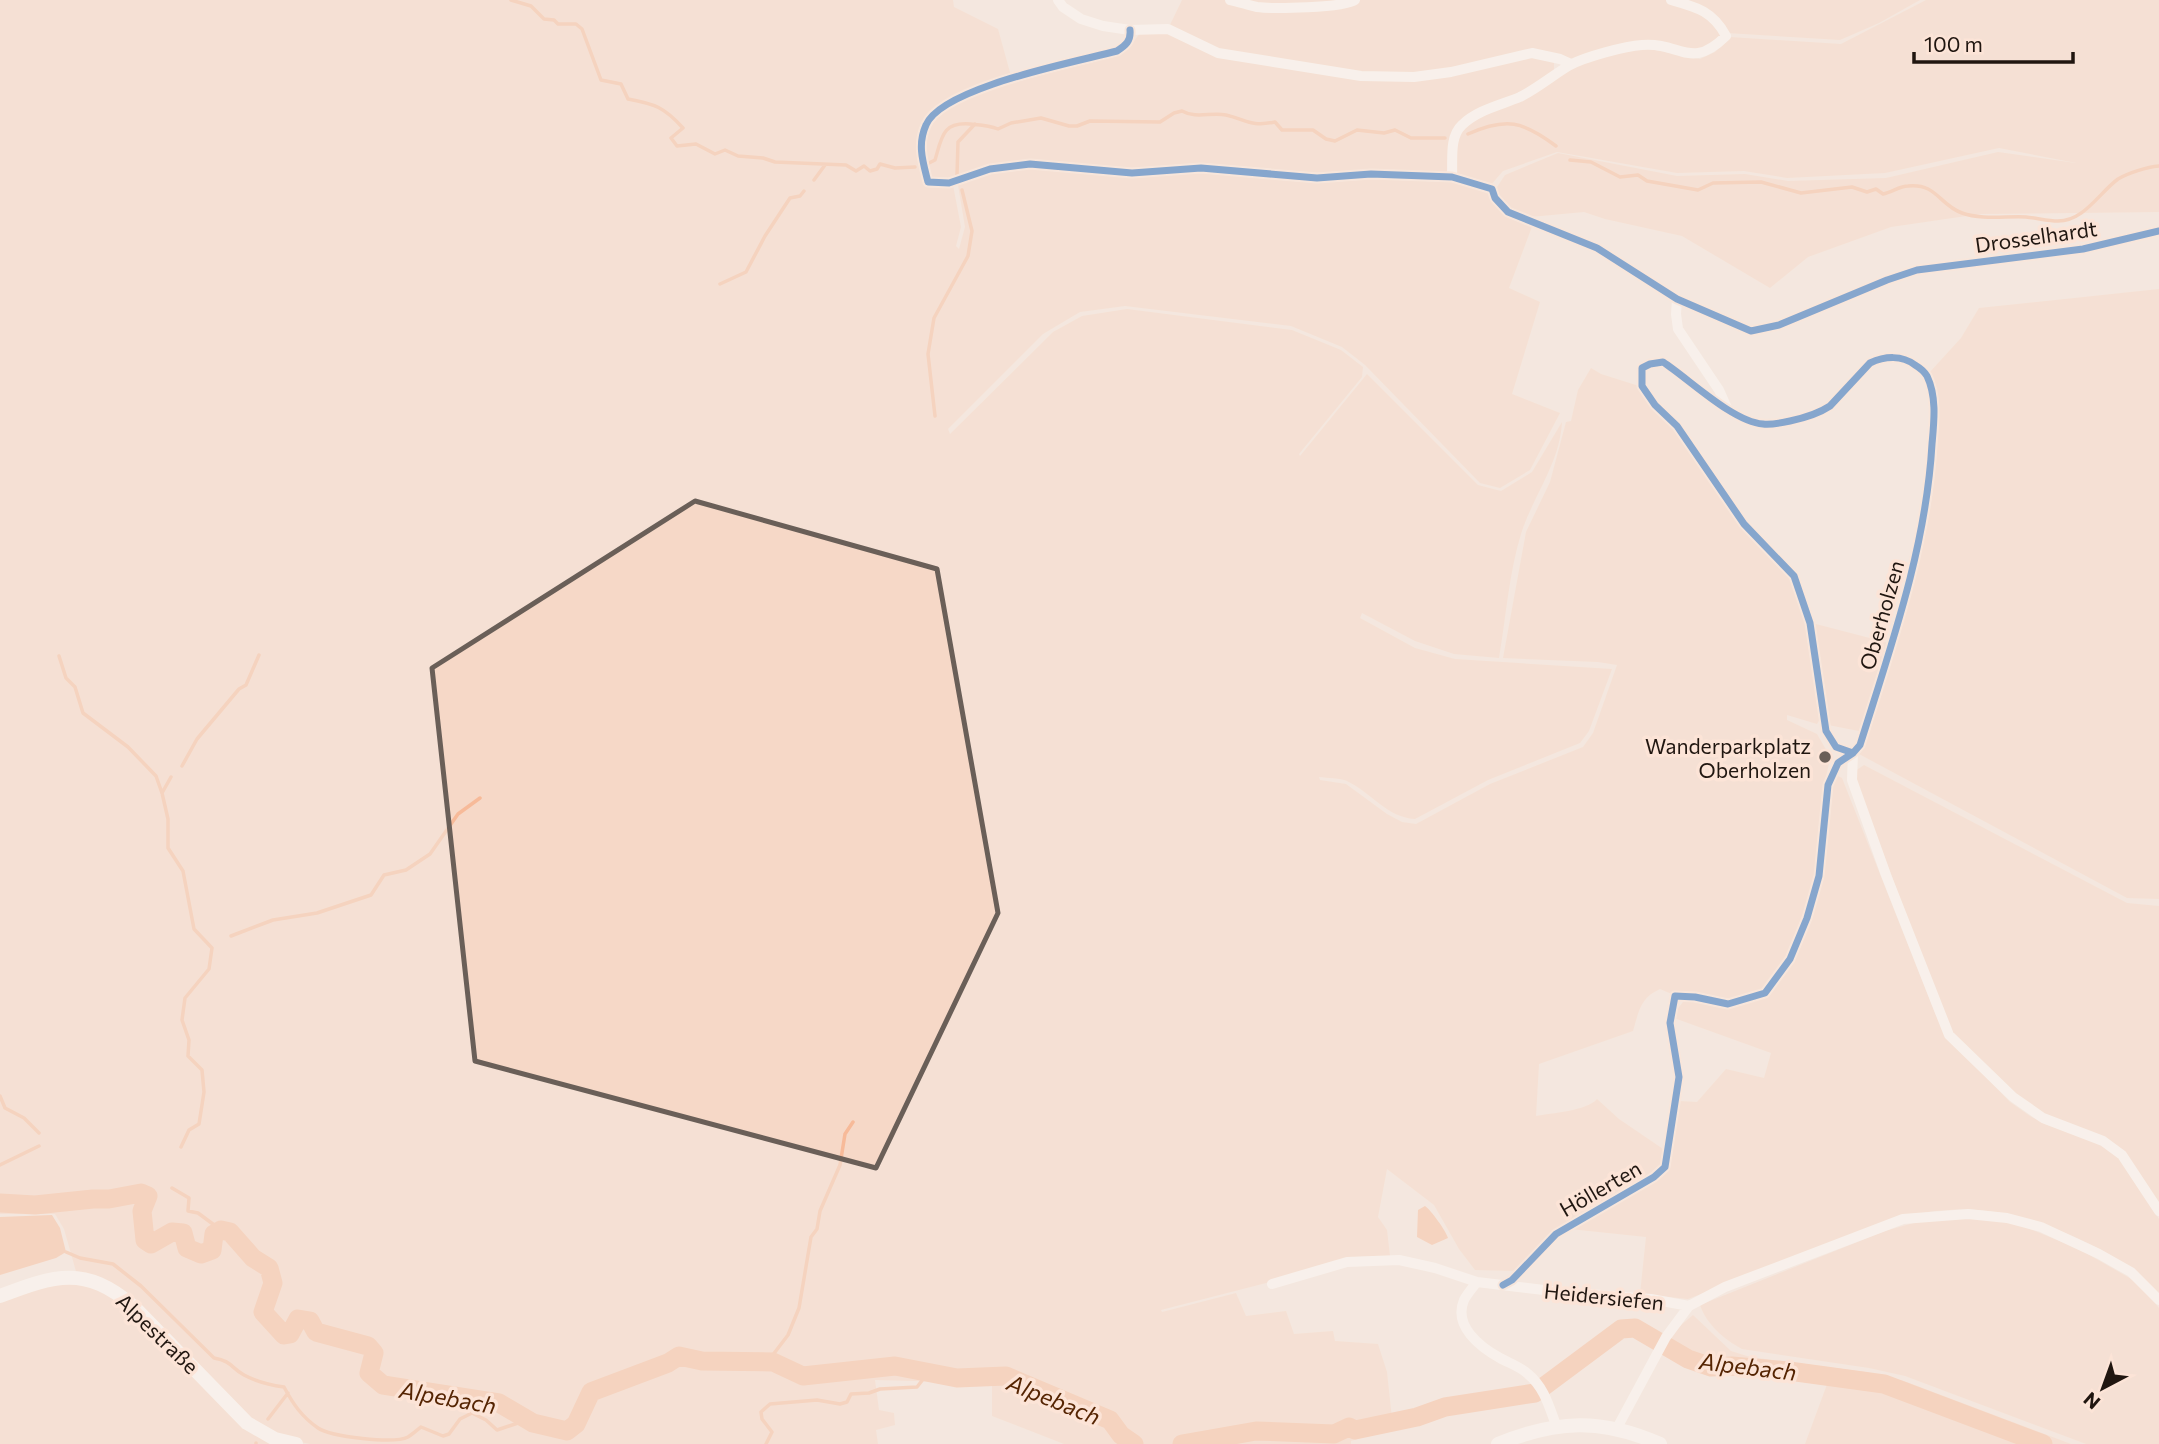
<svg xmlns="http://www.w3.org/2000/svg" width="2159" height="1444" viewBox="0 0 2159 1444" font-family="Commissioner,sans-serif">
  <rect width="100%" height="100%" fill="#f4e7df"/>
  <path fill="#f6d8c7" d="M0,0H953L954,7L998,29L1011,76L992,80L925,123L926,184L953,185L961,227L956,246L959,249L965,227L958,185L962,182L1009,167L1201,170L1452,178L1490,190L1493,198L1533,224L1509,288L1540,302L1512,394L1560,413L1530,470L1500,488L1480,483L1365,365L1342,347L1291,326L1125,306L1080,312L1043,334L948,429L950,434L1053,332L1082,316L1127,309L1292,330L1341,350L1363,367L1362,377L1299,454L1300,456L1367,374L1478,485L1501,491L1532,472L1562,422C1560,463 1533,496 1521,534C1509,573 1506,617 1499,658L1454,654L1415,641L1362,613L1360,618L1415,648L1455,659L1612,669L1589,731L1580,743L1488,780L1415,819C1386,817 1372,793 1347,781C1340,778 1328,778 1319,777L1320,780L1346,784L1387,814L1402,822L1416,824L1490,784L1583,747L1593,733L1617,665L1598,662L1503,658L1526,532L1550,482L1566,422L1571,421L1578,390L1591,368L1601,374L1639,386L1788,572L1806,622L1820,719L1817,724L1787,715V720L1817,734L1828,753L1829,764L1824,785L1818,876L1789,958L1764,992L1729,1003L1674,995L1660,989C1640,998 1639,1011 1633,1031L1539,1064L1536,1116C1551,1113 1587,1111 1597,1099L1619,1119L1666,1151L1663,1166L1554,1232L1516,1271L1475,1270L1459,1249L1434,1205L1387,1169L1378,1217L1387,1230L1390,1256L1354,1257L1270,1282L1161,1310L1162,1312L1236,1293L1246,1316L1286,1311L1294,1334L1333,1331L1335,1341L1378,1344L1387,1372L1393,1428L1351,1441V1444H1064L992,1416V1383L875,1380L879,1410L894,1413L895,1425L876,1430L878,1444H310L276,1437L251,1421L137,1303L77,1275L64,1229L55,1214H0Z
    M1182,0H1920L1879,23L1840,40L1727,33L1696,53L1643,42L1571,63L1554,60V71L1532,86L1477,112L1449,148L1447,171L1443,174L1317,176L1201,167L1132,172L1054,164L955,179L930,181C925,163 918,140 929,123C954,89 1085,60 1129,47L1141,32L1167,31Z
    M1926,0H2159V212L1980,214L1891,227L1808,257L1770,288L1682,236L1605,219L1584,212L1530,217L1510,208L1498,197L1495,190L1505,175L1558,153L1677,176L1745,174L1788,181L1886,178L1998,152L2076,163L1999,148L1885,173L1787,178L1744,171L1677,173L1557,152L1503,171L1490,186L1454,174L1456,141L1464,127L1480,116L1573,66L1592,59L1645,48L1700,59L1715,52L1730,37L1841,44Z
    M2159,289V899L2127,898L1859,754C1890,655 1930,557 1937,452C1939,422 1940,402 1929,373L1961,338L1979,308Z
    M1812,623L1889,643L1859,731L1828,725Z
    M1864,765L2127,903L2159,906V1207L2126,1154L2043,1115L2015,1093L1950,1031L1856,781L1855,771Z
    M1838,776L1842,778L1935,1013L1946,1036L2010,1102L2030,1116L2045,1124L2102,1145L2121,1159L2159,1219V1296C2137,1268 2109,1253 2077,1238C2017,1211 1971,1202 1906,1216L1688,1299L1640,1294L1646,1237L1570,1229L1661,1177L1679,1101L1697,1102L1726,1069L1764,1078L1771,1053L1674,1018L1675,1012L1683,1002L1690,1000L1728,1008L1767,995L1794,959L1822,879L1828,837L1832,782Z
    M1963,1218L1999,1220L2025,1227L2079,1249L2140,1284L2159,1308V1444H2086L1905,1376L1869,1368L1742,1349C1724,1339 1707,1325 1700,1305L1885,1231L1917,1222Z
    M76,1281L115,1296L273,1444H0V1300L38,1285Z
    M1693,1315L1731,1351L1750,1357L1866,1372L1904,1381L2071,1444H1805L1829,1379L1717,1365L1670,1355L1664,1351L1674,1331Z"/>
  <path fill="#f7ba99" d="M1425,1206C1431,1210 1446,1231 1448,1238L1432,1245L1417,1237L1418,1210Z
    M52,1215L60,1228L66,1252L56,1258L0,1275V1217Z"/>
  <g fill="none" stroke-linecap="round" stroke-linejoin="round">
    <path stroke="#f7ba99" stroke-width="3.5" d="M511,0L531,6L544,19L554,20L558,24H576L582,29L601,80L621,84L628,99C655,104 664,107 683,128L671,138L677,146L696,144L715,154L725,150L738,156L763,158L775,162L846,165L856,171L864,166L870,171L877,169L880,164L895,168L915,167
      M1468,134C1506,117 1523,121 1556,146
      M1570,160L1591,162L1620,177L1638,175L1647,181L1698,190L1713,183L1761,182L1801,193L1852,187L1867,192L1876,189L1883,194C1892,192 1900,186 1908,186C1937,183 1939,205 1962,213C1982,220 2005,216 2026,217C2037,218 2048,221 2058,221C2084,221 2099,193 2118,179C2128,173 2147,167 2159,166
      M929,163L935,160C942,137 942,122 970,124C980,125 988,125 998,129L1011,123L1041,118L1069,126H1077L1090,121L1160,122L1174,113L1182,111C1196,119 1211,112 1226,115C1247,120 1251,127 1275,122L1282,130H1313L1326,139L1335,141L1357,130L1384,133L1395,130L1411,138H1445
      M957,175L958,142L975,124
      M814,180L825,165
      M720,284L746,272L765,236L790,198L800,196L804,191
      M935,416L928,354L934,318L968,256L972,231L962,190
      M59,656L66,678L75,687L83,713L128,747L156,776L162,793L168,819V848L183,871L194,929L212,948L209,969L185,998L182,1020L189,1040L188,1056L202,1070L204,1092L199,1124L189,1130L181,1147
      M182,766L197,739L239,689L246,685L259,655
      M162,793L171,777
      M231,936L273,920L317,913L371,895L384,875L406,870L430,854L458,814L480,798
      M0,1096L5,1108L24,1118L39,1133
      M0,1165L39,1146
      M172,1188L189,1198L188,1211L198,1213L221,1230
      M66,1252L80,1258L113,1264L141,1286L214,1358C232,1361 231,1368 244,1375C257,1382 270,1385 284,1387C293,1404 302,1417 318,1428C331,1437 394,1444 408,1437C413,1434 417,1430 421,1427L443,1436L449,1434L460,1419L472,1413L486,1420L497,1430L527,1420
      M773,1362L772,1356L788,1335L799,1308L811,1237L817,1229L820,1211L840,1165L845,1134L853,1122
      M268,1419L288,1393
      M256,1444V1443
      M766,1444L772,1432L762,1419L761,1412L770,1404L817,1400L840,1404L847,1402L851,1394L869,1393L880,1389L917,1387L928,1373"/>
    <path stroke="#f7ba99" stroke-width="19" d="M0,1203L35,1205L93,1199H109L141,1193L148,1196L142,1211L145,1240L151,1244L172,1232L183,1233L187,1248L201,1254L212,1250L214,1234L221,1230L230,1232L253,1258L269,1268L273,1283L263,1312L284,1335L290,1334L298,1319L310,1321L316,1332L368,1346L374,1353L369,1373L383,1385L499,1403L533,1423L567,1431L576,1424L591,1392L668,1363L679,1356L702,1361L773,1362L803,1376L895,1366L957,1378L1006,1376L1110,1420L1121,1435L1134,1444
      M1182,1444L1256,1431L1334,1434L1349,1427L1355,1430L1417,1417L1445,1407L1535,1393L1621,1329L1635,1328L1688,1359L1711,1367L1732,1366L1789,1371L1884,1384L2043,1444"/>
    <path stroke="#fdfbfa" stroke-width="10" d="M1058,0L1063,7L1081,19L1103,26L1130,30L1168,29L1218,53L1361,76L1414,77L1451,72L1532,53L1560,59L1571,64
      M1230,0C1239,2 1248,5 1257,7C1272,9 1344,8 1355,0
      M1130,30C1131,41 1126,45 1117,51C1076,62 942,87 926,125C917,145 923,162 928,182L949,183L990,169L1030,164L1132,173L1201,168L1317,178L1371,174L1452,177L1492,189L1495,198L1508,212L1597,248L1677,299L1751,331L1779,325L1887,280L1917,270L2083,249L2159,231
      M1452,177C1453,160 1449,137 1462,125C1477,110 1501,105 1520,97C1538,88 1553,75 1570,65C1585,57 1625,46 1642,45C1682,42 1690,71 1726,36C1713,11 1696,7 1671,0
      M1677,299L1676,314L1678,329L1719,390L1727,408
      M1853,753L1852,780L1886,875L1949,1035L2013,1097L2043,1118L2103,1141L2122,1155L2159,1211
      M1477,1282C1473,1287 1467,1294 1464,1300C1453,1326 1480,1347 1500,1358C1509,1363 1521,1367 1528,1374C1544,1387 1549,1406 1556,1425
      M1272,1284L1347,1262L1399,1260L1435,1268L1477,1282L1552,1291L1651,1299L1689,1306
      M1503,1285L1512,1280L1556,1234L1654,1177L1665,1167L1679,1077L1670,1023L1675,996L1695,997L1728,1004L1765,993L1790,959L1807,918L1819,876L1828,785L1838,763L1853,753L1860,745C1891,646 1926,548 1932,444C1934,422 1937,397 1927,376C1924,371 1920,368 1915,365C1902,355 1885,356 1870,363L1830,406C1818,414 1804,418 1790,421C1781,423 1772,425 1763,424C1733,422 1689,379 1663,362L1650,364L1642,368V386L1655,405L1677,426L1744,524L1794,576L1810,623L1826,731L1836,747L1853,753
      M1617,1428L1666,1337L1689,1306L1725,1287L1903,1219L1968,1214L2007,1218L2041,1227L2099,1254L2131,1272L2159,1300"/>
    <path stroke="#fdfbfa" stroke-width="14" d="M0,1296C55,1275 85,1265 133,1306L247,1423L275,1439L296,1444
      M1498,1444C1557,1420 1601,1418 1660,1444"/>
    <defs>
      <path id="cycleway" d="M1130,30C1131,41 1126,45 1117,51C1076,62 942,87 926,125C917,145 923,162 928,182L949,183L990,169L1030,164L1132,173L1201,168L1317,178L1371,174L1452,177L1492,189L1495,198L1508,212L1597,248L1677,299L1751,331L1779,325L1887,280L1917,270L2083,249L2159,231
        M1503,1285L1512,1280L1556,1234L1654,1177L1665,1167L1679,1077L1670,1023L1675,996L1695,997L1728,1004L1765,993L1790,959L1807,918L1819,876L1828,785L1838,763L1853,753L1860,745C1891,646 1926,548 1932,444C1934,422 1937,397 1927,376C1924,371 1920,368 1915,365C1902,355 1885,356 1870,363L1830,406C1818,414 1804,418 1790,421C1781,423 1772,425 1763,424C1733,422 1689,379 1663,362L1650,364L1642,368V386L1655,405L1677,426L1744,524L1794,576L1810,623L1826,731L1836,747L1853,753"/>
    </defs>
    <use href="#cycleway" stroke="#fce4d7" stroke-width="11"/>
    <use href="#cycleway" stroke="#0057b8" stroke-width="7"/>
  </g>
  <path d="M0 0H2159V1444H0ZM695,501L937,569L998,913L876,1168L475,1061L432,668Z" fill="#f4e7df" fill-opacity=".55" fill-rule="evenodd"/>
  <path fill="none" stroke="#6a5f58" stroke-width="5" stroke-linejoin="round" d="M695,501L937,569L998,913L876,1168L475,1061L432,668Z"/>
  <circle fill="#6a5f58" stroke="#fce4d7" stroke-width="2.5" cx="1825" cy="757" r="7"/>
  <g text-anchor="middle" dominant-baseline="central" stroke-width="7" stroke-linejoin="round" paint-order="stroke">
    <g font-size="21" fill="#201610" stroke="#fce4d7">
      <text transform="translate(2036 236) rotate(-8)">Drosselhardt</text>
      <text transform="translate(1881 615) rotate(-74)">Oberholzen</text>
      <text transform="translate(1600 1188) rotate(-30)">Höllerten</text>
      <text transform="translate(1604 1296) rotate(6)">Heidersiefen</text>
      <text transform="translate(158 1333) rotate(44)">Alpestraße</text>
    </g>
    <g font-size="21" fill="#201610" stroke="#fce4d7" text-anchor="end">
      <text x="1811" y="745">Wanderparkplatz<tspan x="1811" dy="24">Oberholzen</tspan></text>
    </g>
    <g font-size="23" font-style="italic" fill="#552402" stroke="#fce4d7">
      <text transform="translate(1748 1366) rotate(7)">Alpebach</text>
      <text transform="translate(448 1397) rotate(10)">Alpebach</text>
      <text transform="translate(1054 1399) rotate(22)">Alpebach</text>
    </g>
  </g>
  <g transform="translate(2103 1388) rotate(221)" stroke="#fce4d7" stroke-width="5" paint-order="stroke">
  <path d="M0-5L12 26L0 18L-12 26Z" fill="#201610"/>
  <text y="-10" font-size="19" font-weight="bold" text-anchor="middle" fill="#201610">N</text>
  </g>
  <path d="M1914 52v10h159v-10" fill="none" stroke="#201610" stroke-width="3.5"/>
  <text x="1924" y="52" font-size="21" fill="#201610" stroke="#fce4d7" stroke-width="5" paint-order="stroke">100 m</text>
</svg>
